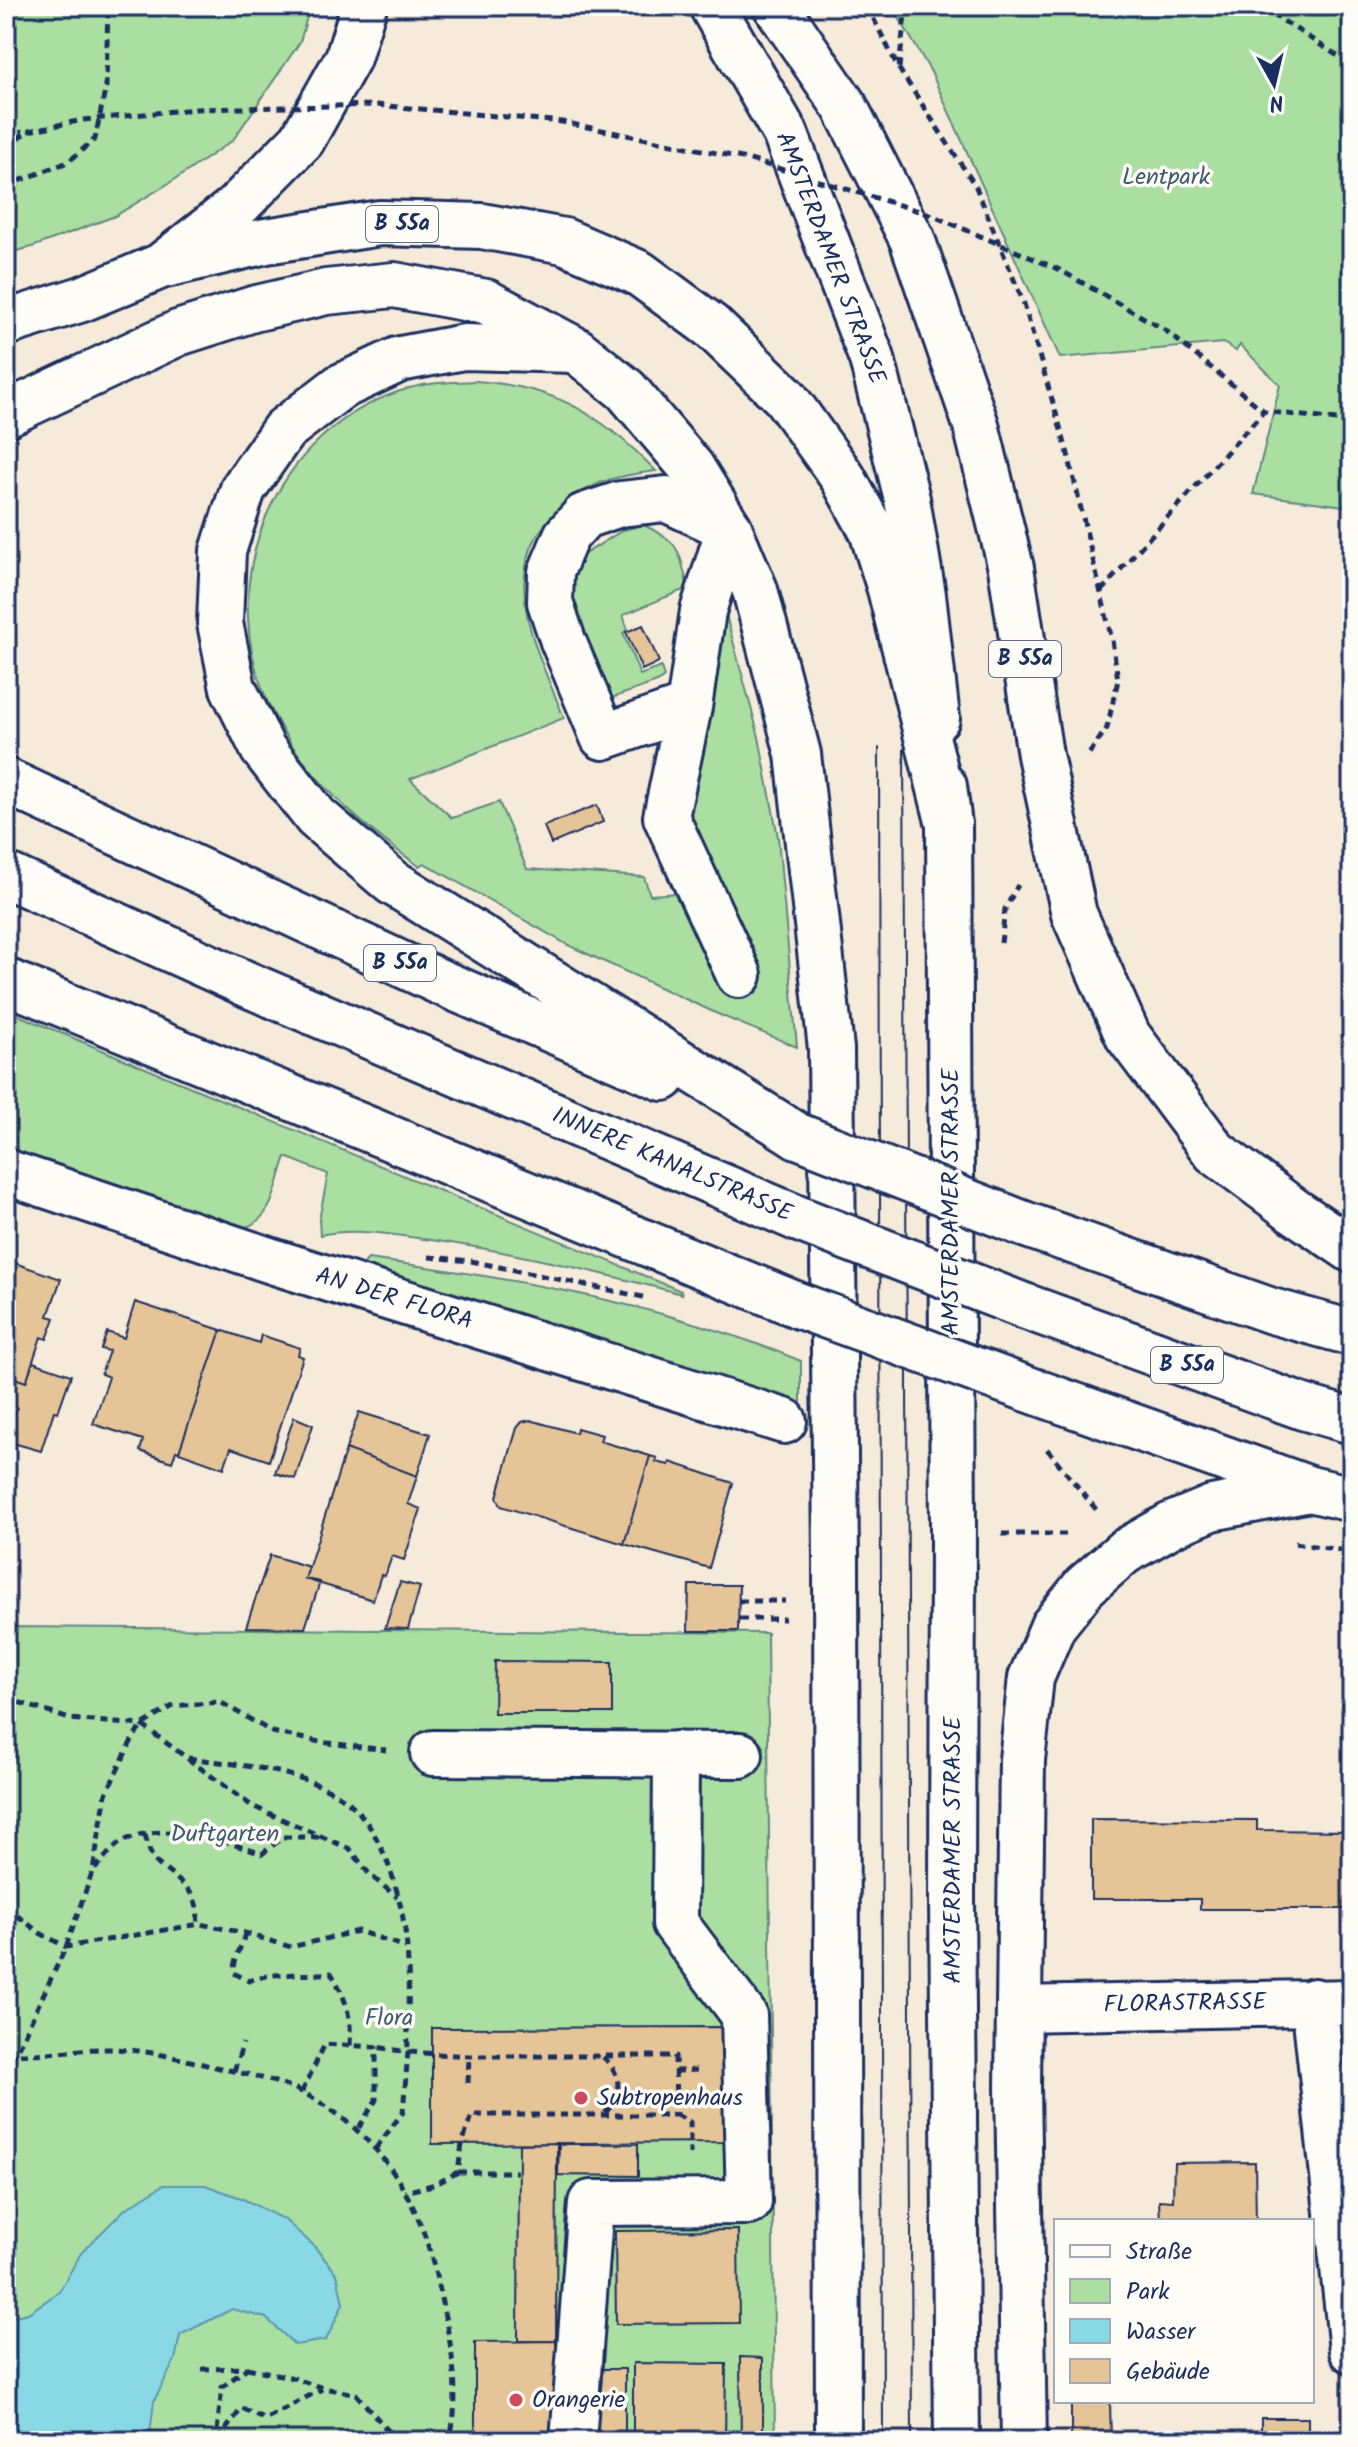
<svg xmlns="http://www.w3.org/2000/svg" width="1358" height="2447" viewBox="0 0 1358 2447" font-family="Kalam,sans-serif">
  <rect width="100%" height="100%" fill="#f6ebda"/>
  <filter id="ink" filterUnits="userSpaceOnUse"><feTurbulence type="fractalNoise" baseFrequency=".0125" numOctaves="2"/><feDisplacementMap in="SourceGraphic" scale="16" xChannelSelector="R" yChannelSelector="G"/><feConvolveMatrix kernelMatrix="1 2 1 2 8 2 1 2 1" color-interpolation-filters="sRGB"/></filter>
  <g filter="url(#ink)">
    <path fill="#aadfa1" stroke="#628780" stroke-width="2" d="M6,6H310L300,42L233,140L179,177L115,216L32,247L6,254Z
      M892,6H1352V507L1253,494L1280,385L1240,345L1236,351L1223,343L1060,358L931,72Z
      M476,381C556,387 601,414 656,471C608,477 587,482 553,518C548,523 540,529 537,536C504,594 543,664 564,718L410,779L452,818L499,802L527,869L644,877L650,895L678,893L726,990L760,981L702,858L685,810L728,605L727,619L759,737L778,837L797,1047L720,1015L568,945L424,863L419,866C362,826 305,777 273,713C209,587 271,428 410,388C431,382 454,382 476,381Z
      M643,525C680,541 679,550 688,588L623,615L628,630L623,633L640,675L661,667L664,677L657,682L609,699L572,609L573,581L580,557L623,530Z
      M6,1010L681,1291L682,1294C597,1272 511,1251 424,1239C391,1234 353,1228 320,1235L319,1220L328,1174L286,1157C276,1181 275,1218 246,1227L6,1150Z
      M368,1259C515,1278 663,1304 801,1361V1405L361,1267Z
      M6,1627L767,1633L775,2441H6Z"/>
    <path fill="#89d8e5" stroke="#5d94af" stroke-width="2" d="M163,2185H205L241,2198L285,2220L313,2245L337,2274L343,2304L326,2340L295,2345L266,2318L232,2309L180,2335L175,2360L154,2401L149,2441H6V2318L28,2313L59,2292L81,2253L124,2210Z"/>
    <path fill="#e5c497" stroke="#1b2f5e" stroke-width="2" d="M643,625L659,662L642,670L626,632Z
      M597,805L603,822L551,844L544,826Z
      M6,1260L61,1279L48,1316L55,1318L47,1339L41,1337L26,1382L6,1375Z
      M135,1302L221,1330L179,1452L176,1451L172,1462L140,1451L143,1440L93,1424L109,1377L101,1374L109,1351L101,1349L107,1332L124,1338Z
      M221,1330L259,1343L261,1335L300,1348L298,1355L303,1357L269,1461L231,1448L224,1468L179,1452Z
      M33,1362L71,1375L58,1412L54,1411L41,1451L6,1441L16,1408L6,1404V1375L26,1382Z
      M359,1412L430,1434L417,1476L346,1449Z
      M294,1417L313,1425L295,1479L275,1473Z
      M530,1420L576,1433L577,1428L602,1435L600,1441L650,1456L624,1544L501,1506L497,1497L517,1428L522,1422Z
      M346,1449L417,1476L408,1504L421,1509L404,1560L392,1556L385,1576L381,1575L373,1600L305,1579Z
      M650,1456L657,1458L656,1462L669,1465L670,1462L733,1483L709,1568L624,1544Z
      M270,1555L309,1567L305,1579L320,1582L305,1628L246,1627Z
      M400,1582L420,1587L408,1629L385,1628Z
      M689,1585H739L738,1631H688Z
      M495,1661L612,1662V1713H494Z
      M1091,1819L1257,1820V1830L1352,1831V1909H1200V1899H1091Z
      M730,2027L729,2142L432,2144V2028Z
      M557,2143L556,2341H518L519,2144Z
      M559,2144H638V2176L558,2175Z
      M1255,2162L1256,2221H1160L1159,2200L1173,2201L1174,2163Z
      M738,2230L739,2323L616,2324L615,2231Z
      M556,2341L557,2441H475V2342Z
      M740,2357L763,2358V2441H741Z
      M633,2363L726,2364L725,2441H633Z
      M594,2369H625V2441H593Z
      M1071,2401H1110L1111,2441H1071Z
      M1261,2418H1308V2441H1261Z"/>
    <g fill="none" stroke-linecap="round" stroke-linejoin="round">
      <defs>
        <path id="minor" d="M689,707L603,737L563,641L550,602L551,572L566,536L584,516L620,504L666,499L729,528L703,611L689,707L666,817L739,975
          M6,1172L278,1263L784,1421
          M433,1753L740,1755
          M1314,2001L1352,2350
          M1019,2009L1352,2002
          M573,2441L591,2203L749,2202L744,2015L675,1923L676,1754"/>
        <path id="major" d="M712,6L785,133L872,359L907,499L923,595L937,718
          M776,6L845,107L912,239L976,425L1011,568L1040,755L1074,914L1128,1036L1215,1152L1293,1210L1352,1250
          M6,414L178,333L253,309L326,292L394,285L486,302L576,350L626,390L692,468L729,528L755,590L798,754L831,1049L836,1558L838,2441
          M944,786L949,825L953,1530L952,1900L957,2441
          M6,981L800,1306
          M1025,1388L1310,1489L1352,1499
          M1024,2441L1018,2087L1022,1760L1031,1678L1053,1626L1085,1586L1124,1552L1171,1525L1212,1508L1310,1489"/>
        <path id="highway" d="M161,266L266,241L380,223L482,226L564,241L639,273L711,326L785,397L843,478L872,531L890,589L949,825
          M6,323L82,299L161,266L235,208L302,140L348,58L364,6
          M576,350L464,347L400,359L340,387L284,430L243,489L223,551L220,623L233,688L263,749L316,817L392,882L798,1136
          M6,781L440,982L663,1078
          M6,875L249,985L799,1219
          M1024,1224L1272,1311L1352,1333
          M1024,1306L1303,1407L1352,1421"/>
      </defs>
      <use href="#minor" stroke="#1b2f5e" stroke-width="50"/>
      <use href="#major" stroke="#1b2f5e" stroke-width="50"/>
      <use href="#highway" stroke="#1b2f5e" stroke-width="50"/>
      <path stroke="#1b2f5e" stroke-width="5" stroke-dasharray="8 6" stroke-linecap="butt" d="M867,6L899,69L976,187L1024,304L1038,352L1068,454L1112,640L1118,680L1107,728L1089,754
        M1260,6L1352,65
        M899,68L906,6
        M6,136L23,132
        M6,147L28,131
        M6,186L68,162L95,139L106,86L108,6
        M1101,591L1264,411L1352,422
        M1001,943L1005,909L1018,885
        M429,1257L471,1261L643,1297
        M1047,1449L1099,1513
        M1002,1534H1068
        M1295,1543L1352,1552
        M739,1601H785
        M739,1619H785
        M6,1698L69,1719L142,1725L252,1806L350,1849L370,1875L397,1897
        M188,1758C235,1764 299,1770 340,1796C383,1823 403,1900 407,1948C410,1982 407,2017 408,2052L469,2056H675L676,2115H472L462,2144L458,2172L436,2184L405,2192
        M145,1835C148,1845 150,1857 158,1864C179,1882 202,1892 197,1924
        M95,1869C102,1861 109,1852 116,1846C154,1817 222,1840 262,1854L283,1837H319
        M6,1907L40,1933L66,1947L200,1924L245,1933L291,1947L358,1931L406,1947
        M245,1933C242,1947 233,1959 234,1973L249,1981C275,1970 303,1977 331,1973C346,1997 352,2018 350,2046
        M6,2053C40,2057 75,2048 109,2049C143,2049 178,2058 211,2066C237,2072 281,2081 304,2093C381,2135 421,2200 438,2285C449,2334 463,2392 449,2441
        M603,2057C622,2074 623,2094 605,2113
        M234,2071L243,2043
        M675,2071L698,2070
        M6,2073L66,1947L93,1870L106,1794L131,1742L142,1725L173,1706L220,1702L272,1732L320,1742L386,1750
        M468,2083L469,2056
        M302,2092L325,2044L376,2047V2100L358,2129
        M676,2115L690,2122V2154
        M376,2148L403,2112L408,2052L376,2047
        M458,2172H517
        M247,2368L290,2377L323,2388L356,2394L397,2441
        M202,2369L247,2368L222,2387L216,2440
        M217,2441L242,2408L265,2419L322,2389"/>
      <use href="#minor" stroke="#fdfcf7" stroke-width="44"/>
      <use href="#major" stroke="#fdfcf7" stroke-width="44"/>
      <use href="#highway" stroke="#fdfcf7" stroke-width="44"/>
      <path stroke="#1b2f5e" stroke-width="2" d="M879,748L883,2441
        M904,749L912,2441"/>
      <defs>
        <path id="major-bridge" d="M800,1306L1025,1388"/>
        <path id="highway-bridge" d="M798,1136L1024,1224
          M799,1219L1024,1306"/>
      </defs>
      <use href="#major-bridge" stroke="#1b2f5e" stroke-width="50" stroke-linecap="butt"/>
      <use href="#highway-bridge" stroke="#1b2f5e" stroke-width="50" stroke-linecap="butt"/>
      <path stroke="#1b2f5e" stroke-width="5" stroke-dasharray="8 6" stroke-linecap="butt" d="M28,131L83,120L195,109L377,105L562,122L747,159L929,214L1060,270L1165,330L1264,411"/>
      <use href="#major-bridge" stroke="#fdfcf7" stroke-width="44"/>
      <use href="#highway-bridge" stroke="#fdfcf7" stroke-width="44"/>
    </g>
  </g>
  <g fill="#d1495b" stroke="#fdfcf7" stroke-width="3">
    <circle cx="581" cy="2098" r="8"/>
    <circle cx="516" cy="2400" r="8"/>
  </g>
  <g text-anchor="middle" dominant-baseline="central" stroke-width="7" stroke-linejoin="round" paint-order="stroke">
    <g fill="#fdfcf7" stroke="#5f6c8c" stroke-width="2">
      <rect x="366" y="206" width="72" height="36" rx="6"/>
      <rect x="989" y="641" width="72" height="36" rx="6"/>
      <rect x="364" y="945" width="72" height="36" rx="6"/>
      <rect x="1151" y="1347" width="72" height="36" rx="6"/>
    </g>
    <g font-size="22" font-weight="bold" fill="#1b2f5e">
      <text x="402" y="224">B 55a</text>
      <text x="1025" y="659">B 55a</text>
      <text x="400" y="963">B 55a</text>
      <text x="1187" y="1365">B 55a</text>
    </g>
    <g font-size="24" fill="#3f5b6f" stroke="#fdfcf7">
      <text x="1166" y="177">Lentpark</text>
      <text x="225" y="1834">Duftgarten</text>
      <text x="389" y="2018">Flora</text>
    </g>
    <g font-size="24" fill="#1b2f5e" stroke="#fdfcf7">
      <text transform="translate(830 258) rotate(69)">AMSTERDAMER STRASSE</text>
      <text transform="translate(672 1165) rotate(23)">INNERE KANALSTRASSE</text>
      <text transform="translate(951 1202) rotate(-90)">AMSTERDAMER STRASSE</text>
      <text transform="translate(394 1299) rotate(17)">AN DER FLORA</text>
      <text transform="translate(953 1850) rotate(-90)">AMSTERDAMER STRASSE</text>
      <text transform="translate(1185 2004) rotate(-1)">FLORASTRASSE</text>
    </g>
    <g font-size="24" fill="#1b2f5e" stroke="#fdfcf7" text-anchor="start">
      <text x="597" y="2098">Subtropenhaus</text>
      <text x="532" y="2400">Orangerie</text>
    </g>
  </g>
  <rect width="1358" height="2447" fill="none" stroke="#fdfcf7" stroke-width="32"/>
  <rect x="16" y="16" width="1326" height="2415" fill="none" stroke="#1b2f5e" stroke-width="3" filter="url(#ink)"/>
  <rect x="1054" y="2219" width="260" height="184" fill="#fdfcf7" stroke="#a3aaba" stroke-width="2"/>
  <rect x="1070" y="2245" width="40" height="12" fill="#fdfcf7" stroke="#a3aaba" stroke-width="2"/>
  <text x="1126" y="2259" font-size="24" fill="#1b2f5e">Straße</text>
  <rect x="1070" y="2279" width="40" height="24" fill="#aadfa1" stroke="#a3aaba" stroke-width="2"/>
  <text x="1126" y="2299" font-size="24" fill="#1b2f5e">Park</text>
  <rect x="1070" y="2319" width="40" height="24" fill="#89d8e5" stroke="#a3aaba" stroke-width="2"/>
  <text x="1126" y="2339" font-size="24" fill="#1b2f5e">Wasser</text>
  <rect x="1070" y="2359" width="40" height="24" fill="#e5c497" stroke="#a3aaba" stroke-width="2"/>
  <text x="1126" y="2379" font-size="24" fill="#1b2f5e">Gebäude</text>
  <g transform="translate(1274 84) rotate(172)" stroke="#fdfcf7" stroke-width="6" paint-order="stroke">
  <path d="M0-6L14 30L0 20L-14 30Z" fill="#1b2f5e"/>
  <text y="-12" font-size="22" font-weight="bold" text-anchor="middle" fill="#1b2f5e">N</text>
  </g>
</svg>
